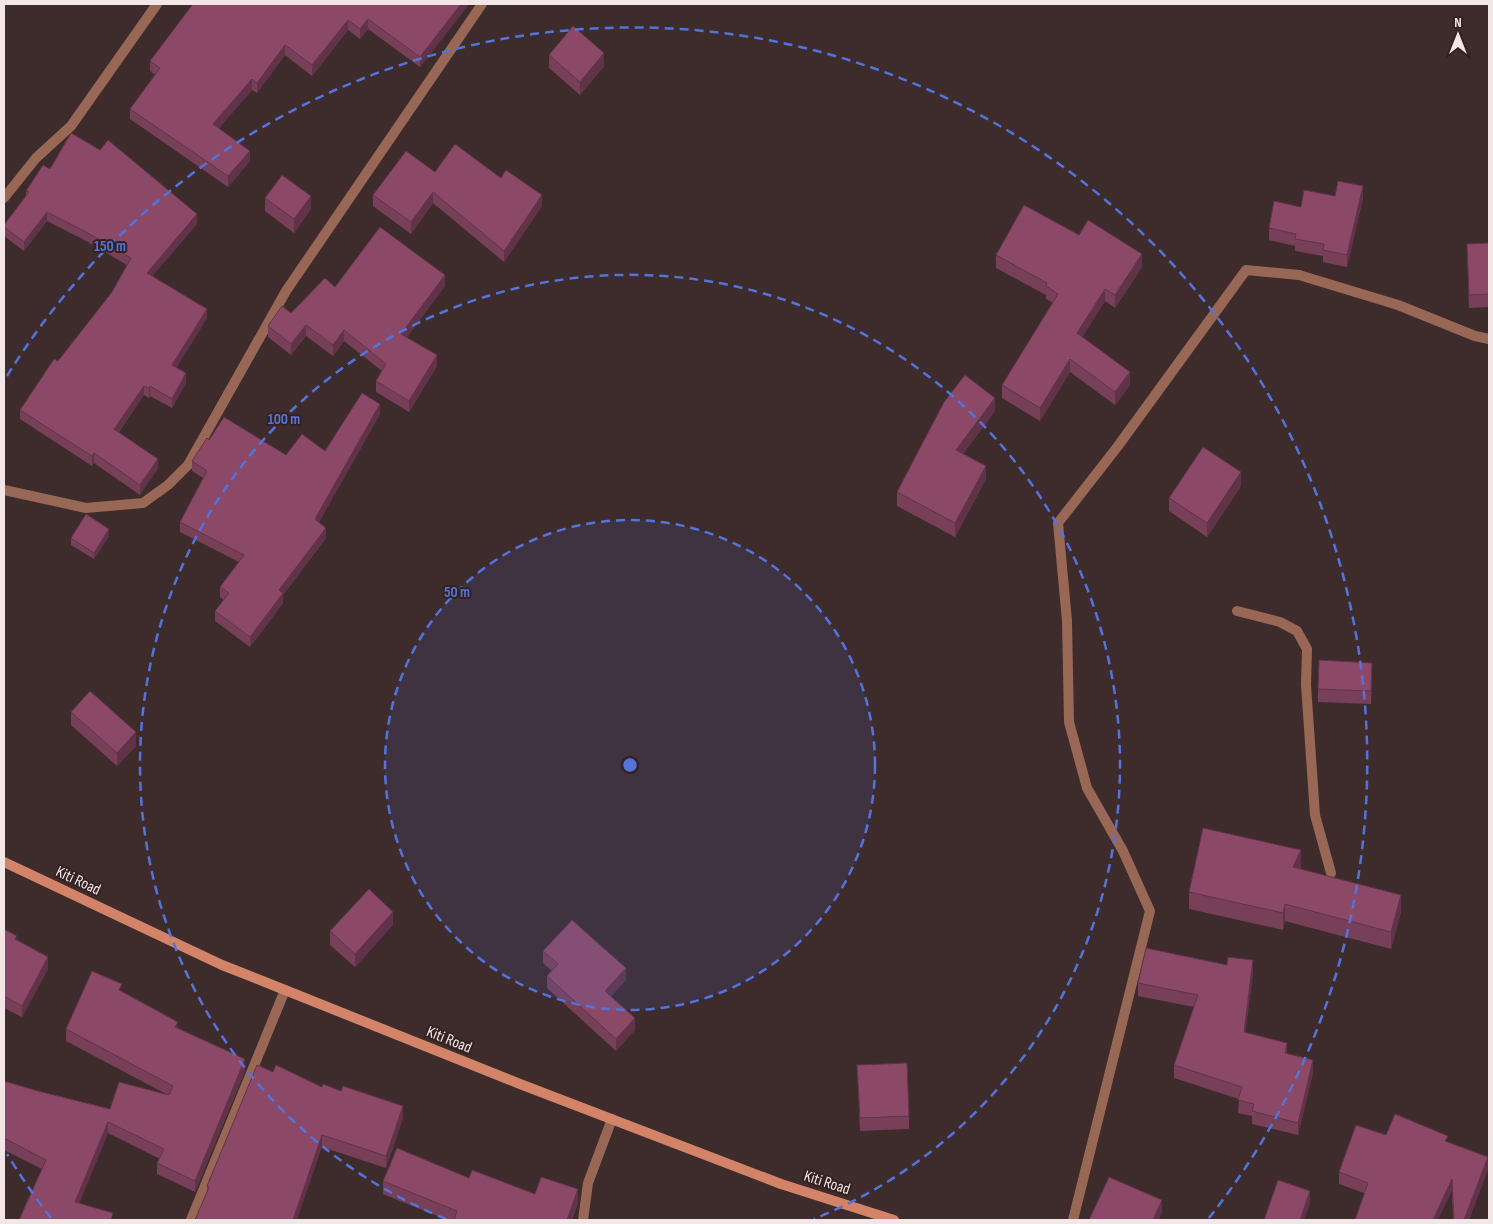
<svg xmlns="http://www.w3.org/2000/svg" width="1493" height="1224" viewBox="0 0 1493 1224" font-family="'Sofia Sans Condensed',sans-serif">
  <rect width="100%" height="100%" fill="#3e2b2c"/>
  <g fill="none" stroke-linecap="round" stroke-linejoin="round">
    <path stroke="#996755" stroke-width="10" d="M1299,275L1398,305L1475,336L1489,339
      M583,1220L588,1183L612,1119"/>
    <path stroke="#996755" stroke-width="10" d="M4,198L36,158L71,126L157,4
      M4,490L86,508L143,503L168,485L188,465L286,291L482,4
      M1237,611L1280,622L1297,631L1307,649L1306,685L1315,815L1331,873
      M191,1220L285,990
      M1073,1220L1150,911L1123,851L1087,788L1069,722L1067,621L1058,523L1118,446L1246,270L1299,275"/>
    <path stroke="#d38367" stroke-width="10" d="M4,862L222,965L285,990L520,1084L781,1184L894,1220"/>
  </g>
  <path fill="#783f59" d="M193,4H469L420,67L368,29L360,39L348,30L312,76L285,55L257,93L252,90L219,128L250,161L228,187L130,119V109L155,75L150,71V61Z
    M549,55L604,66L580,95L549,68Z
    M50,169L197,224L152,276L207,318L176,368L186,383L172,408L150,396L149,398L144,395L119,432L158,468L140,495L94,463L92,466L20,419V410L112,292L127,265L86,241L47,221L24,251L4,236V225L26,196V191Z
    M435,172L501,178L542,206L504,262L433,203L411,234L373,206V195Z
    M1335,196L1363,198L1347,267L1323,262V256L1295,251V246L1269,240V228L1301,207Z
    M265,198L311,209L294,233L265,211Z
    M1079,235L1142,267L1115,308L1105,301L1082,337L1130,385L1115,405L1070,372L1040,421L1002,398V385L1053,303L1046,299V295L996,268V255Z
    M1489,243V307L1469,308L1467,244Z
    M445,286L407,337L437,366L409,412L376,392V381L382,371L344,341L333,356L306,336L291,355L268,337V326L335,287Z
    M995,411L963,454L986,479L955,537L897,506V492Z
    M380,414L319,522L326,538L283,595V603L250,647L215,621V611L224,600L220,597V587L239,562L180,532V522L203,478L192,471V461L209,440L286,455L325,451Z
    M1241,486L1207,537L1169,511V498Z
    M109,536L94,559L71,545V538Z
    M1372,676L1371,704L1318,702V689Z
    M71,712L136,746L117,766L71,725Z
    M1301,867L1300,869L1401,912L1391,949L1285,921L1283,930L1189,909V892Z
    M393,925L355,967L330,945V931Z
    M4,929L48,969L22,1017L4,1008Z
    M543,951L626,980L611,996L635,1030L616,1051L547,988V976L552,971L543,963Z
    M1253,973L1245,1032L1287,1054L1313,1073L1298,1135L1252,1124V1116L1238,1113L1239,1099L1174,1078V1065L1194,1007L1138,996V983Z
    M122,991L245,1071L195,1192L157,1174V1163L160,1159L108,1133L79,1203L113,1220H19L42,1169L4,1150V1081L38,1091L110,1109L168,1095L66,1041V1029Z
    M857,1065L909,1116V1129L860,1131Z
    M273,1072L322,1087L403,1118L386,1168L322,1147L207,1192V1186Z
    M1386,1135L1448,1142L1488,1169L1469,1220H1453L1452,1191L1364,1193L1339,1184V1172Z
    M469,1178L535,1194L578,1203L572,1220H447L383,1194V1181Z"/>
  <path fill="#613348" d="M461,4H469L420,67V57Z
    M368,19V29L360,39V29Z
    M348,20V30L312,76V65Z
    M285,45V55L257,93V83Z
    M604,53V66L580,95V82Z
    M252,79V90L213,135V124Z
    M250,151V161L228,187V176Z
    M1363,186V198L1347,267V255Z
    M433,192V203L411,234V222Z
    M542,195V206L504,262V251Z
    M311,196V209L294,233V219Z
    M47,212V221L24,251V242Z
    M197,214V224L147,282V273Z
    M1142,254V267L1115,308V295Z
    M445,275V286L401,345V334Z
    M1105,289V301L1077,346V333Z
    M207,309V318L172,375V365Z
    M306,325V336L291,355V344Z
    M344,330V341L333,356V345Z
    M437,355V366L409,412V401Z
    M1070,359V372L1040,421V408Z
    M1130,372V385L1115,405V392Z
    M186,373V383L172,408V399Z
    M144,386V395L114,438V429Z
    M150,386V396L149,398V388Z
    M995,398V411L956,463V450Z
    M380,404V414L315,529V519Z
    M94,453V463L92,466V456Z
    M158,459V468L140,495V485Z
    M986,466V479L955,537V523Z
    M1241,472V486L1207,537V523Z
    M326,528V538L283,595V603L250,647V637L279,590Z
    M109,529V536L94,559V553Z
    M136,732V746L117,766V753Z
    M1301,850V867L1293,884V867Z
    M1401,895V912L1391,949V932Z
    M1285,904V921L1283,930V913Z
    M393,912V925L355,967V954Z
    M48,957V969L22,1017V1006Z
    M1253,960V973L1244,1044V1032Z
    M626,968V980L605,1002V991Z
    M635,1018V1030L616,1051V1039Z
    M1287,1043V1055L1285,1053Z
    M245,1059V1071L195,1192V1181Z
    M1313,1060V1073L1298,1135V1123Z
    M403,1106V1118L386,1168V1156Z
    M108,1122V1133L75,1214V1202Z
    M322,1135V1147L297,1220H293Z
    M1488,1157V1169L1469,1220H1464Z
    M1452,1179V1191L1438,1220H1433Z
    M578,1189V1203L572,1220H567Z
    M1310,1191V1204L1304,1220H1300Z
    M1162,1200V1213L1159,1220H1153Z"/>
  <path fill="#8b4967" stroke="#613348" d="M193,4H461L420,57L368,19L360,29L348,20L312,65L285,45L257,83L252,79L213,124L250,151L228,176L130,109L160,68L150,61Z
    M573,26L604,53L580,82L549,55Z
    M71,133L100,150L108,140L197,214L147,273L207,309L172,365L186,373L172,399L150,386L149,388L144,386L114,429L158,459L140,485L94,453L92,456L20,410L54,359L58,361L112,292L131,258L86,232L47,212L24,242L4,227V225L29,192L26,191L43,165L50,169Z
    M455,144L501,178L506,170L542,195L504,251L433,192L411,222L373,195L406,151L435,172Z
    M282,175L311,196L294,219L265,198Z
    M1338,181L1363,186L1347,255L1323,250L1324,244L1295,239L1296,234L1269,228L1274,201L1301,207L1304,190L1335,196Z
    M1024,205L1079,235L1088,220L1142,254L1115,295L1105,289L1077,333L1130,372L1115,392L1070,359L1040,408L1002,385L1058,294L1046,286L1047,283L996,255Z
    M380,227L445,275L401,334L437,355L409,401L376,381L386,364L344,330L333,345L306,325L291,344L268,326L282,306L291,313L325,278L335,287Z
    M1489,243V294L1469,295L1467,244Z
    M965,375L995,398L956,450L986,466L955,523L897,492L944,402Z
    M362,393L380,404L315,519L326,528L279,590L283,593L250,637L215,611L229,593L220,587L244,555L180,522L207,471L192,461L207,438L209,440L224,417L286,455L302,434L325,451Z
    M1203,447L1241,472L1207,523L1169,498Z
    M86,514L109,529L94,553L71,538Z
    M1319,660L1372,663L1371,691L1318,689Z
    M90,691L136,732L117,753L71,712Z
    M1203,828L1301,850L1293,867L1401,895L1391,932L1285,904L1283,913L1189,892Z
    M369,889L393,912L355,954L330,931Z
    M572,920L626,968L605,991L635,1018L616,1039L547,976L558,964L543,951Z
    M4,929L17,936L15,939L48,957L22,1006L4,996Z
    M1146,948L1227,965L1228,957L1253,960L1244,1032L1287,1043L1285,1053L1313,1060L1298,1123L1252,1111L1254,1104L1238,1100L1242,1087L1174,1065L1198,995L1138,983Z
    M92,971L122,984L119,990L178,1022L175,1027L245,1059L195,1181L157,1163L164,1149L108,1122L75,1202L113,1213L111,1220H19L46,1160L4,1138V1081L38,1091L110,1109L119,1082L169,1095L173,1086L66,1029Z
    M907,1063L909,1116L860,1118L857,1065Z
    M257,1065L273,1072L276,1065L322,1087L323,1084L341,1091L343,1086L403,1106L386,1156L322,1135L293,1220H195L209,1187L207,1186Z
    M1395,1114L1448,1136L1445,1141L1488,1157L1464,1220H1454L1452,1179L1433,1220H1355L1368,1183L1339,1172L1356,1125L1386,1135Z
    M397,1148L469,1178L472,1170L535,1194L541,1177L578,1189L567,1220H454L457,1211L383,1181Z
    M1109,1177L1162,1200L1153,1220H1089Z
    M1278,1180L1310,1191L1300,1220H1264Z"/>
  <circle cx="630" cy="765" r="245" fill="#5274dc" fill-opacity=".12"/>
  <g fill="none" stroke="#5274dc" stroke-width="2.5" stroke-dasharray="9 6">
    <circle cx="630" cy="765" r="245"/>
    <path d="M446 1219A490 490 0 1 1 814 1219"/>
    <path d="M51 1218A735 735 0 0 1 7 1154M7 376A735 735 0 1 1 1209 1218"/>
  </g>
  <g text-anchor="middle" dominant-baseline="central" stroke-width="4" stroke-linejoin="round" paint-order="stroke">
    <g font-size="16" fill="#f3e6e6" stroke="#342222">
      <text transform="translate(78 881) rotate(25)">Kiti Road</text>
      <text transform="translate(449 1040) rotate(22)">Kiti Road</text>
      <text transform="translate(827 1183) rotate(18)">Kiti Road</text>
    </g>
  </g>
  <circle cx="630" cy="765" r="8" fill="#5274dc" stroke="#342222" stroke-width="2.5"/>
  <g font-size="15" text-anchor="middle" font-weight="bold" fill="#5274dc" stroke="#342222" stroke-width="4" stroke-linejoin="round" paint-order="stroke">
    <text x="110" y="251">150 m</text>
    <text x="284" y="424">100 m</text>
    <text x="457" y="597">50 m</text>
  </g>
  <rect width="1493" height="1224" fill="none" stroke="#f3e6e6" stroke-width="10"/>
  <g transform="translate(1458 35)" stroke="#342222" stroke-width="4" paint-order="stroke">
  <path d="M0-4L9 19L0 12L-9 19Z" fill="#f3e6e6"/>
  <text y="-8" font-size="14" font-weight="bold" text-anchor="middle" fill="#f3e6e6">N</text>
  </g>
</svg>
